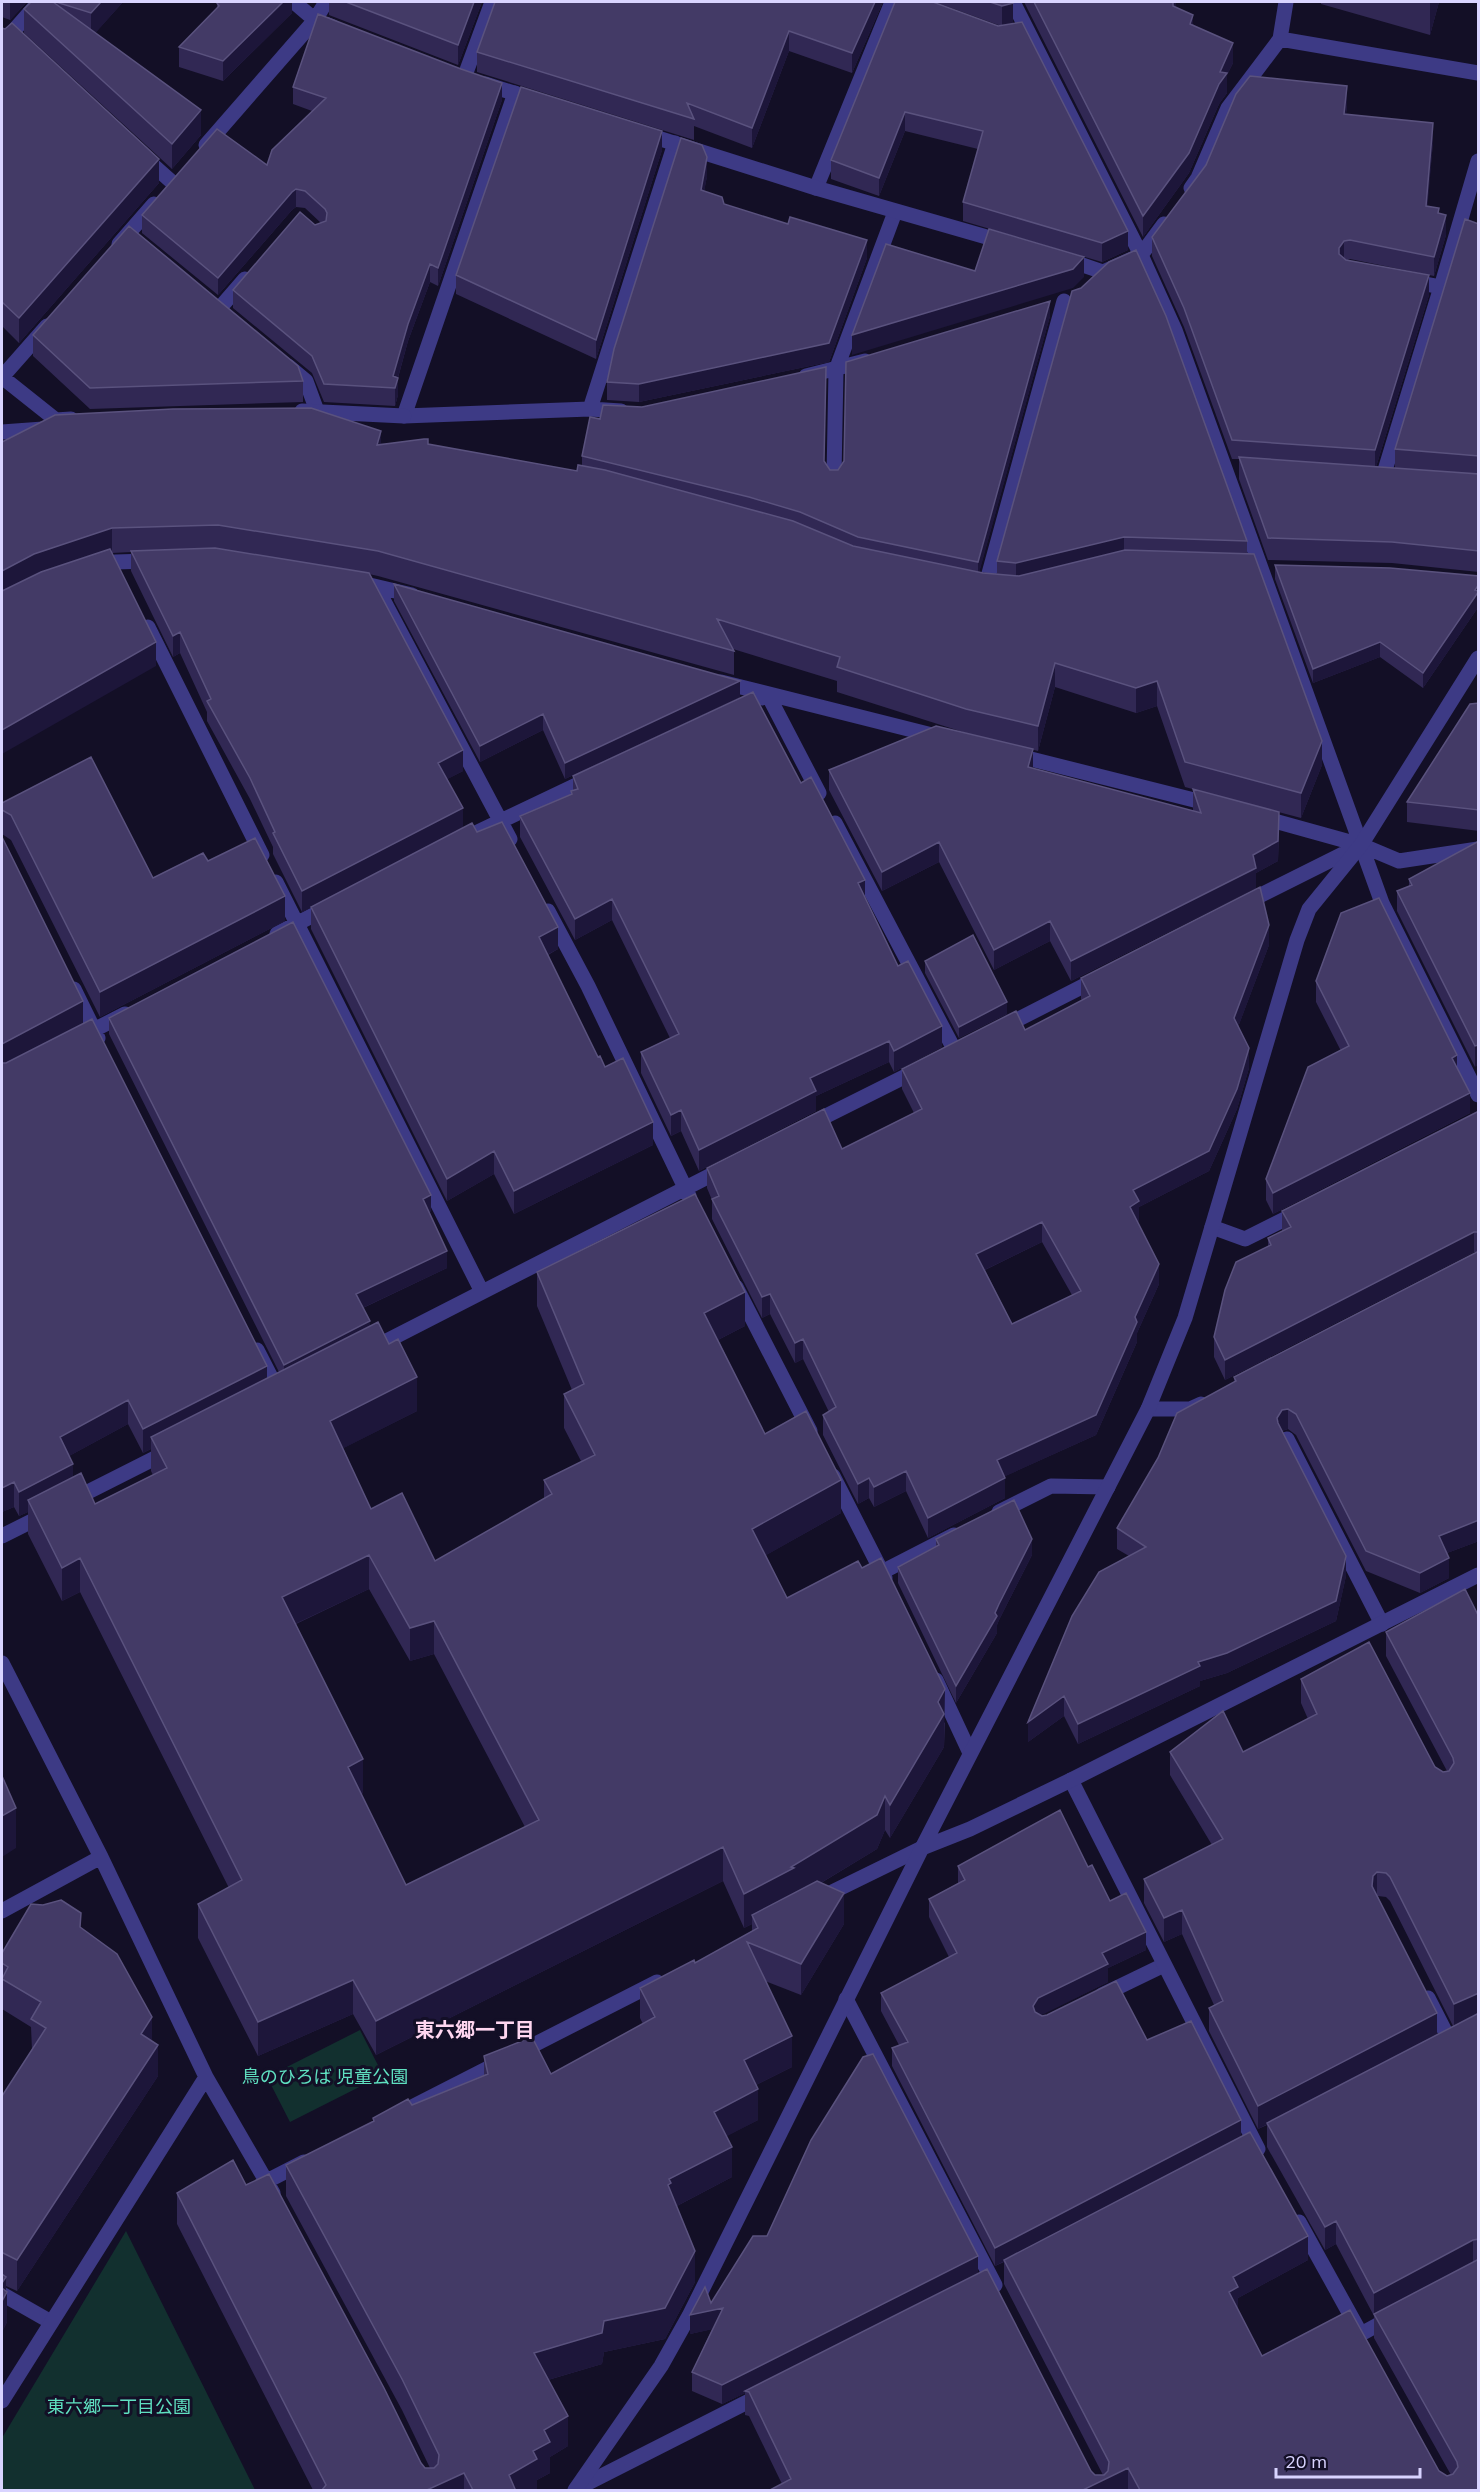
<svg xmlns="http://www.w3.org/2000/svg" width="1480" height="2492" viewBox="0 0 1480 2492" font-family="Mulish,'Noto Sans JP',sans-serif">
  <rect width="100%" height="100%" fill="#130f26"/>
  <path fill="#12302f" d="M360,2030L383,2075L290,2122L267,2077Z
    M126,2231L255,2490H2V2438Z"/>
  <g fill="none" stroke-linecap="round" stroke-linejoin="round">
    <path stroke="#3d3a85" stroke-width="15" d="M2,44L39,2
      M464,78L492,2
      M515,93L404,416L590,409L621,411
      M145,158L173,183
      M816,188L892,2
      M1410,281L1441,287L1478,161
      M219,309L245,279
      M288,366L306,381L317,411
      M806,376L865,361
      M590,409L675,143
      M834,476L836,370L895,212
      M1382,480L1441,287
      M1212,1227L1245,1239L1299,1212
      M1148,1409H1190L1201,1404
      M1287,1439L1382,1624
      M999,1512L1051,1486L1108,1487
      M882,1572L954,1535
      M1102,1995L1164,1965
      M1428,1998L1450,2041
      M2,2294L51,2322
      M1361,2334L1392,2317
      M576,2489L761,2395"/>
    <path stroke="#3d3a85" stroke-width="15" d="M2,432L43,429"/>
    <path stroke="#3d3a85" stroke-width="15" d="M294,2L315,20L333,27
      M1013,2L1141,255L1175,330L1382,903L1478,1095
      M1280,39L1478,73
      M485,84L536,100
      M645,134L816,188L1004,242
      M206,145L315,20L326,2
      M1191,188L1198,178L1228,108L1280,39L1286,2
      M119,244L154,204
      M1065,259L1103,272L1141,255L1164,224
      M2,377L47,326
      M2,377L56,420L71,419
      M302,411L404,416
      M99,568L115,562L149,561
      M357,582L412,595
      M985,588L1064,301
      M378,590L510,839
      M148,627L262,855
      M721,682L940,737
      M762,698L768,695L819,793
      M1015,755L1210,804
      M1260,817L1361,845L1399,861L1478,849
      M835,823L955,1051
      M461,840L591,778
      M276,882L482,1292
      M1243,904L1361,845
      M548,911L588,986L689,1196
      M277,934L327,908
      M74,989L98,1038
      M1003,1027L1099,978
      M80,1037L125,1014
      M810,1124L920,1069
      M736,1287L810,1431
      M257,1350L279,1393
      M369,1350L725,1168
      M833,1476L885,1578
      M72,1500L169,1451
      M2,1536L46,1514
      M2,1663L101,1857L206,2077L273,2193
      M936,1680L970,1753
      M1071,1780L1258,2149
      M820,1898L922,1848
      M2,1911L101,1857
      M846,1999L995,2285
      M414,2106L657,1982
      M267,2181L304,2162
      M1299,2222L1357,2327
      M2,2401L206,2077"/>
    <path stroke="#3d3a85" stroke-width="15" d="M922,1848L970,1829L1071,1780L1478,1575
      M575,2490L661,2366L689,2316L922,1848L1148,1409L1185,1318L1297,940L1309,909L1361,845L1478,658"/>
  </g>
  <path fill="#312854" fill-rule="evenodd" d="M2,2H27L10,20L2,17Z
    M31,2H123L95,33L201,135L172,169L24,33V9Z
    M292,2V13L223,81L179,67V47L217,9V3Z
    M329,2H482L458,65L329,15Z
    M883,2L852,73L789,51L752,148L694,126V140L477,72V52Z
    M935,2H1012L1013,23L1004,25L1128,250L1102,262L963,221V202L978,149L905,131L879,196L831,179V160L998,26H1001Z
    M1024,2H1176L1175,7L1233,63L1227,75V93L1219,104L1189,173L1143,237Z
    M1321,2H1439L1430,35L1321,4Z
    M2,28L159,183L19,343L2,326Z
    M293,87L502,100L438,286L430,282L408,341L398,378V395L395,406L324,402L312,373L233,308V290L315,225L321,223L305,208L296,207L292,210L218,295L142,233V215L267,165L312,111L293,104Z
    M1347,105L1346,114L1433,142L1427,207L1439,213L1446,235L1434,276L1350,259L1347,260L1429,295L1376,467L1395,468V449L1479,224V572L1392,563L1268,560L1239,479V459H1232L1184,327L1152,256V237Z
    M662,150L596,359L456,294V275Z
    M707,176L704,191L724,204L867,258L829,362L639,402L607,400V382Z
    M1072,291L1247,541V554L1322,765L1301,818L1185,787L1157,706L1136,713L1055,687L1038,751L966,733L837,692V681L733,649L734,651V675L378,576L369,574L463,771L447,779L463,828L477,832L558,949L548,955L598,1057L605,1067L653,1145L514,1214L494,1174L447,1201L311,929V907L302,912L273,854V847L250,799L207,721V712L180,653L173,657L131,571V552L112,553L156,666L2,442L428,444L577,471L582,466V456L825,462L830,470H838L1050,316L979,572L997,574V561Z
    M33,335L303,381V402L90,409L33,356Z
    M1275,565L1479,576V606L1423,688L1380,657L1313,683L1275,579Z
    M394,584L740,697L565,779L543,730L480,762L394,601Z
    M1479,703V831L1407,822V802Z
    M1033,768L1193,811V789L1279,832L1278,861L1256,873V888L1071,981L1050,941L994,970L939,862L882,891L829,790V770Z
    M573,776L801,783L865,897L898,966L942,1047L894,1072L889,1062L816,1096V1111L699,1171L681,1131L671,1136L641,1073V1052L670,1038L612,920L575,940L520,837V816L571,794V791H573Z
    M2,803L153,878L208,861L285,921L100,1017L11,840L2,834Z
    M1479,841L1475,1067L1397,911V891L1409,886V879Z
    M1269,945L1238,1027L1249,1068L1237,1109L1209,1171L1139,1207V1221L1137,1222L1159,1284L1137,1333V1342L1096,1435L1005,1476V1498L928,1538L906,1491L874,1507L869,1498L858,1504L823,1435V1415L829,1412L803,1359L795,1363L770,1314L762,1318L712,1219V1200L707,1188V1168L842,1149L914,1113L902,1089V1069L1025,1030L1082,1000L1081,999V978ZM1042,1242L1072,1295L1012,1324L985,1270Z
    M925,961L1007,1014L959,1038L925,973Z
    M1316,981L1457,1068L1470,1113L1273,1214L1266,1200V1179L1341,1051L1316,1002Z
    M109,1018L431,1211L429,1212L447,1268L363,1308L370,1326L417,1411L343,1448L371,1509L435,1561L544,1499V1480L581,1461L564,1428V1394L572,1390L537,1306V1272L745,1326L718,1340L765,1434L841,1513L766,1555L787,1598L945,1723L944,1747L890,1838L885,1830L877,1849L821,1883L844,1924L801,1995L765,1981L792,2067L756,2085L758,2120L726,2136L732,2177L677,2206L695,2282L665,2339L604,2352L602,2364L548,2380L568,2446L550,2457V2473L537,2480V2490H313L177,2224V2193L246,2185L421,2463L425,2468H430L402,2410L286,2196V2165L373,2122V2118L412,2105L484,2075V2056L551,2074L643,2024L640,2018V1988L695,1963L752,1931V1924L744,1928L723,1881L376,2055L353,2014L258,2056L198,1938V1904L229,1888L80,1592L62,1601L28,1534V1512L19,1516L14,1507L2,1512L83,1023L267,1379L279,1372L109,1034ZM128,1424L143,1453L151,1449V1471L153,1475L95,1504L73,1477L69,1456ZM369,1589L410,1661L434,1654L525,1827L406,1885L361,1794L363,1793L296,1624Z
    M1478,1111L1479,1541L1447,1553L1449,1578L1420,1593L1366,1571L1296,1435L1288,1429L1282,1431L1346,1576L1336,1621L1227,1673L1200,1681V1686L1078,1744L1064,1716L1028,1742L1129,1556L1117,1549V1528L1234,1382V1377L1477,1252H1474L1225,1380L1214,1357V1337L1268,1246V1238L1282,1231V1211Z
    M936,1539L1032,1555L999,1620L997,1625V1633L956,1703L898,1583V1567L936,1546Z
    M1479,1617V2490H770L782,2484L749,2416L745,2415V2393L722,2404L692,2391V2372L712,2329L690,2334L711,2303L978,2273L1091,2471L1095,2475H1103L1004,2284V2262L995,2266L892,2066V2048L899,2045L881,2011V1993L949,1957L929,1917V1899L958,1883V1866L1088,1867L1110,1901L1146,1950L1108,1968V1982L1040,2015L1147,2040L1241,2137L1308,2260L1238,2298V2309L1262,2356L1447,2476L1451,2475L1374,2338V2316L1336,2244L1325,2250L1267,2147V2125L1258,2129L1209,2031V2008L1214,2005L1182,1934L1164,1942L1144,1903V1879L1212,1845L1170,1775V1752H1243L1308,1719L1301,1703V1679L1443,1772L1447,1771L1386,1656V1632ZM1378,1896L1386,1897L1390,1901L1453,2026L1437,2035Z
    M81,1928L152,2041L158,2076L17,2291L6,2286L7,2322L2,2332V2096L32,2050L31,2027L2,2009V1953Z"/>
  <path fill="#1d163a" d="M10,2H27L10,20Z
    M101,2H123L91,38V13Z
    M283,2H292V13L223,81V61Z
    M474,2H482L458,65V45Z
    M875,2H883L852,73V53Z
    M1173,2H1176L1173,26Z
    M1431,2H1439L1430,35V3Z
    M1013,3V23L1002,26V6Z
    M1193,15V35L1190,24Z
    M789,31V51L752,148V128Z
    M1233,43V63L1227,75V93L1219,104L1189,173L1143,237V216L1220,72Z
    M502,83V100L438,286V268Z
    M1347,86V105L1344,133V114Z
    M201,110V135L172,169V144Z
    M905,112V131L879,196V178Z
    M1433,123V142L1426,225V206Z
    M662,131V150L596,359V340Z
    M707,157V176L701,209V190Z
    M159,159V183L19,343V318Z
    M296,189V207L292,210L218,295V278L292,192Z
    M1446,215V235L1434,276V257Z
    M1128,231V250L1102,262V243Z
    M867,240V258L829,362L639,402V384Z
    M1344,241V260L1339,267V248Z
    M1084,257V277L1073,288L852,355V335Z
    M430,264V282L408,341L395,388L393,376L408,324Z
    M1429,275V295L1375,470V450Z
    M1050,301V316L978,577V562Z
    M398,378V395L395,406V388Z
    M381,431V456L377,445Z
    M112,528V553L2,595V571L34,554Z
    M1124,537V555L1016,581V563Z
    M1479,584V606L1423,688V673L1475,590Z
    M180,632V653L173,657V636Z
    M156,642V666L2,754V730Z
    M1380,642V657L1313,683V669Z
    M1055,663V687L1038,751V726Z
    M740,681V697L565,779V763Z
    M1157,681V706L1136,713V688Z
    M543,714V730L480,762V746Z
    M1322,741V765L1301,818V793Z
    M1033,749V769L1028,767Z
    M463,750V771L438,784V763Z
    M463,808V828L302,912V891Z
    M1279,812L1278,861L1256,873V888L1071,981V961L1253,855Z
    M939,842V862L882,891V872Z
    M865,880V900L858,883Z
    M285,896V921L100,1017V992Z
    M612,899V920L575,940V919Z
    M1050,921V941L994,970V950Z
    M1269,925V945L1234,1038V1018Z
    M558,927V949L539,959V937Z
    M83,1001V1026L2,1068V1044Z
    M1007,1002V1014L959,1038V1027Z
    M942,1026V1047L894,1072V1051Z
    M889,1041V1062L816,1096V1111L699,1171V1150L810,1078Z
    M1479,1045V1065L1475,1067V1046Z
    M1249,1048V1068L1237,1109L1209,1171L1139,1207V1221L1130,1227V1207L1133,1190Z
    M1457,1055V1076L1452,1058Z
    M1470,1093V1113L1273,1214V1193Z
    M681,1110V1131L671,1136V1115Z
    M653,1122V1145L514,1214V1191Z
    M494,1151V1174L447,1201V1179Z
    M431,1195V1211L423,1216V1199Z
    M1042,1222V1242L976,1274V1254Z
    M1474,1232V1252L1225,1380V1360Z
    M447,1251V1268L356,1311V1294Z
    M1159,1264V1284L1137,1333V1342L1096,1435L997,1480V1460L1135,1317Z
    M745,1292V1326L704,1347V1313Z
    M770,1294V1314L762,1318V1297Z
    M370,1321V1338L284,1382V1365Z
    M803,1339V1359L795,1363V1343Z
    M267,1366V1390L151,1437V1449L143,1453V1429Z
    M417,1377V1411L330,1455V1421Z
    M128,1400V1424L60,1461V1437Z
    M1288,1409V1429L1282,1431L1277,1438V1418L1282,1410Z
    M73,1464V1489L28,1500V1512L19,1516V1492Z
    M906,1471V1491L874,1507V1487Z
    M869,1478V1498L858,1504V1484Z
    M1005,1478V1498L928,1538V1518Z
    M841,1480V1513L752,1563V1529Z
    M14,1482V1507L2,1512V1488Z
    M1479,1520V1541L1439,1556V1536Z
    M1032,1539V1555L999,1620L997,1625V1633L956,1703V1686L995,1613L999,1604Z
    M369,1555V1589L282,1630V1597Z
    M1346,1556V1576L1336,1621L1227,1673L1200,1681V1686L1078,1744V1724L1198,1662Z
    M80,1558V1592L62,1601V1568Z
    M1449,1558V1578L1420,1593V1573Z
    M434,1621V1654L410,1661V1628Z
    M945,1689L944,1747L890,1838V1805L938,1702Z
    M1064,1696V1716L1028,1742V1722Z
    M363,1759V1793L348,1800V1767Z
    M885,1796V1830L877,1849L794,1899L752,1915V1924L744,1928V1894L791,1867Z
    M16,1808V1848L2,1857V1816Z
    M723,1847V1881L376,2055V2021Z
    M1377,1872V1896L1373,1900V1876Z
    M844,1893V1924L801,1995V1964Z
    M1182,1910V1934L1164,1942V1918Z
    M1146,1932V1950L1108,1968V1982L1038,2017L1033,2024V2006L1038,1998L1102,1953Z
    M353,1980V2014L258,2056V2022Z
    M1478,1993V2016L1454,2027V2004Z
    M1437,2013V2036L1258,2129V2106Z
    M152,2017V2048L141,2034Z
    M792,2036V2067L744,2091V2060Z
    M158,2045V2076L17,2291V2260Z
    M758,2089V2120L714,2143V2112Z
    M1241,2120V2138L995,2266V2248Z
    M732,2147V2177L671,2209L668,2185L669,2179Z
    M1336,2221V2244L1325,2250V2227Z
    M1308,2236V2260L1238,2298V2311L1229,2292L1233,2277Z
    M1473,2240V2263L1374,2316V2293Z
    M695,2251V2282L665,2339L604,2352L602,2364L534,2384V2353L604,2321Z
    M3,2253V2282L6,2277V2294L7,2292V2322L2,2332V2254Z
    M978,2256V2275L745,2391V2393L722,2404V2385Z
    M723,2308V2327L690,2334V2315Z
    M568,2416V2446L550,2457V2473L537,2480V2490H509V2475L533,2451L544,2430Z
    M1128,2468V2490H1083Z
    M464,2473V2490H427Z"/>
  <path fill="#433a66" stroke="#5a527e" stroke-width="1.5" fill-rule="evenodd" d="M31,2H53L201,110L172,144L24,9Z
    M56,2H101L91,13Z
    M218,2H283L223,61L179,47L219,6L217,3Z
    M346,2H474L458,45Z
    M495,2H875L852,53L789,31L752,128L687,103L694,119L477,52Z
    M895,2H933L998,26L1022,22L1128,231L1102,243L963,202L983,131L905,112L879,178L831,160Z
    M990,2H1012L1013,3L1002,6Z
    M1034,2H1173V6L1193,15L1190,24L1233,43L1220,72L1227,73L1219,84L1189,153L1143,216Z
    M318,14L461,69L502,83L438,268L430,264L408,324L393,376L398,378L395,388L324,384L312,356L233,290L300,212L315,225L326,221L327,213L325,209L305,191L296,189L292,192L218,278L142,215L217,129L267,165L272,150L326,98L293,87Z
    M12,23L159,159L19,318L2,302V28L5,29Z
    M1250,76L1347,86L1344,114L1433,123L1426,206L1439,208L1438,213L1446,215L1434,257L1350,240L1344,241L1339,248V254L1346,260L1429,275L1375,450L1232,440L1184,308L1152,237L1206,165L1236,94Z
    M521,87L662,131L596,340L456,275Z
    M681,138L702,145L707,157L701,190L722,197L724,204L788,224L790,217L867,240L829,343L639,384L607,382L614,349Z
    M1465,219L1479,224V456L1395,449Z
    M129,226L298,366L303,381L90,388L33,335Z
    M989,229L1084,257L1073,269L852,335L886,244L975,271Z
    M1136,250L1166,316L1247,541L1124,537L1016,563L997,561L1072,291L1081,288L1109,262Z
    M1050,301L978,562L858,537L800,512L749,497L582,456L590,417L600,419L603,405L642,407L826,367L824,461L830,470H838L844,461L846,362Z
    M311,408L381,431L377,445L424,439H428V444L577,471L578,465L605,470L793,521L853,546L983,573L1019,576L1125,550L1254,554L1322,741L1301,793L1185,762L1157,681L1136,688L1055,663L1038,726L966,709L837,667L840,657L717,619L734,651L378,551L218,525L112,528L34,554L2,571V442L55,415L173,409Z
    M1239,457L1479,474V551L1392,542L1268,538Z
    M215,548L369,573L463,750L438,763L463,808L302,891L273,833L275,832L250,778L207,701L211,699L180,632L173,636L131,551Z
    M110,549L156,642L2,730V591L41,572Z
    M1275,565L1390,568L1479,576V584L1475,590L1479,591L1423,673L1380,642L1313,669Z
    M394,584L740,681L565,763L543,714L480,746Z
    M753,692L801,783L811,777L865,880L858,883L898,966L908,961L942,1026L894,1051L889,1041L810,1078L816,1091L699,1150L681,1110L671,1115L641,1052L679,1034L612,899L575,919L520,816L572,794L571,791L578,789L573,776Z
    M1479,703V810L1407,802L1470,704Z
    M936,726L1033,749L1028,767L1201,813L1193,789L1279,812L1278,841L1253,855L1256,868L1071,961L1050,921L994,950L939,842L882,872L829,770Z
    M91,757L153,878L203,853L208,861L255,838L285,896L100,992L11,815L2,810V803Z
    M502,822L558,927L539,937L598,1057L600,1056L605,1067L623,1058L653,1122L514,1191L494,1151L447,1179L311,907L472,823L477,832Z
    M2,837L83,1001L2,1044Z
    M1479,841V1045L1475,1046L1397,891L1412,885L1409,879Z
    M1260,887L1269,925L1234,1018L1249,1048L1237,1089L1209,1151L1133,1190L1139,1201L1130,1207L1159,1264L1135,1317L1137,1322L1096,1415L997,1460L1005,1478L928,1518L906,1471L874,1487L869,1478L858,1484L823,1415L836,1407L803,1339L795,1343L770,1294L762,1297L712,1199L719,1196L707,1168L824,1109L842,1149L922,1109L902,1069L1016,1011L1025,1030L1090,996L1081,978ZM1042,1222L1081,1291L1012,1324L976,1254Z
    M1379,898L1457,1055L1452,1058L1470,1093L1273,1193L1266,1179L1308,1067L1349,1046L1316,981L1341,913Z
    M293,922L431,1195L423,1199L447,1251L356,1294L370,1321L284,1365L109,1018Z
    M973,935L1007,1002L959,1027L925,961Z
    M92,1019L267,1366L143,1429L128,1400L60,1437L73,1464L19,1492L14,1482L2,1488V1063H6Z
    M1479,1111V1232H1474L1225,1360L1214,1337L1225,1290L1236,1262L1271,1245L1268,1238L1291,1227L1282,1211Z
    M695,1194L745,1292L704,1313L765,1434L806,1411L841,1480L752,1529L787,1598L858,1561L862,1568L881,1558L945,1689L938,1702L944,1714L890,1805L885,1796L877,1815L791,1867L794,1868L744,1894L723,1847L376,2021L353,1980L258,2022L198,1904L242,1880L80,1558L62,1568L28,1500L81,1473L95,1504L167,1468L151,1437L378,1322L389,1344L398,1339L417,1377L330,1421L371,1509L402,1493L435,1561L552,1494L544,1480L595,1455L564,1394L584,1384L537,1272ZM369,1555L410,1628L434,1621L539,1820L406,1885L348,1767L363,1759L282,1597Z
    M1479,1251V1520L1439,1536L1449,1558L1420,1573L1366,1551L1296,1414L1288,1409L1282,1410L1277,1418L1278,1423L1346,1556L1336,1601L1227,1653L1198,1662L1200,1666L1078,1724L1064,1696L1028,1722L1072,1616L1099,1572L1146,1547L1117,1528L1158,1458L1177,1413L1236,1381L1234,1377Z
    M1014,1500L1032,1539L999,1604L995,1613L997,1616L956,1686L898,1567L939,1545L936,1539Z
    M1465,1589L1479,1617V1993L1454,2004L1390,1877L1386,1873L1377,1872L1373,1876L1372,1886L1437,2013L1258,2106L1209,2008L1223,2001L1182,1910L1164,1918L1144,1879L1223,1839L1170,1752L1223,1711L1243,1752L1317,1714L1301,1679L1369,1642L1435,1767L1443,1772L1449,1771L1454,1763L1453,1758L1386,1632Z
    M2,1776L16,1808L2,1816Z
    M1060,1810L1088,1867L1092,1865L1110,1901L1126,1893L1146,1932L1102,1953L1108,1964L1038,1998L1033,2006L1035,2012L1042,2016L1047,2015L1116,1981L1147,2040L1191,2021L1241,2120L995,2248L892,2048L908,2042L881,1993L957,1953L929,1899L965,1880L958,1866Z
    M817,1881L844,1893L801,1964L747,1942L792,2036L744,2060L758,2089L714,2112L732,2147L669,2179L671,2183L668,2185L695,2251L665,2308L604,2321L602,2333L534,2353L568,2416L544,2430L550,2442L533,2451L537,2459L509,2475L515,2489L512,2490H473L464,2473L427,2490H322L326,2485L177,2193L233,2160L246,2185L269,2174L384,2388L421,2463L425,2468H434L438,2464L439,2455L402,2379L286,2165L374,2121L373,2118L408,2099L412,2105L488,2074L484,2056L532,2037L551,2074L655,2017L640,1988L694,1960L695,1963L758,1928L752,1915Z
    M61,1900L81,1913L80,1927L117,1954L152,2017L141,2034L158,2045L17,2260L3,2253L2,2254V2096L46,2028L31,2019L41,2002L2,1979L8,1967L2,1963V1953L31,1904L43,1905Z
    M1479,2013V2239L1473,2240L1374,2293L1336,2221L1325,2227L1267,2123Z
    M873,2054L978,2256L722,2385L692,2372L723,2308L690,2315L705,2287L711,2303L753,2236H767L811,2140L863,2057Z
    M1250,2132L1308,2236L1233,2277L1238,2287L1229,2292L1262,2356L1350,2310L1439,2471L1447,2476L1453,2474L1458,2467L1457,2462L1374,2314L1479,2259V2490H1140L1128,2468L1083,2490H770L791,2479L749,2392L745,2391L987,2269L1091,2471L1095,2475H1104L1108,2471L1109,2462L1004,2260Z
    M2,2274L6,2277L2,2283Z
    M2,2288L7,2292L2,2301Z"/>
  <g text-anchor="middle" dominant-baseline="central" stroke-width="6" stroke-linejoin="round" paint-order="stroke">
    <g font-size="18" fill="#5fe0c0" stroke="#130f26">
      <text x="325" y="2076">鳥のひろば 児童公園</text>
      <text x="119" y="2406">東六郷一丁目公園</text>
    </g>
    <g font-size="20" font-weight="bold" fill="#ffd6f0" stroke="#130f26">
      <text x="475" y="2029">東六郷一丁目</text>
    </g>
  </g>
  <rect width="1480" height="2492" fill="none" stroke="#d9d4ff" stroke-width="6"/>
  <path d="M1276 2468v9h144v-9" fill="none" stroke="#d9d4ff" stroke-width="3"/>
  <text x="1285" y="2468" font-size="18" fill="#d9d4ff" stroke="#130f26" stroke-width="4.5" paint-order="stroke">20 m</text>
</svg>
